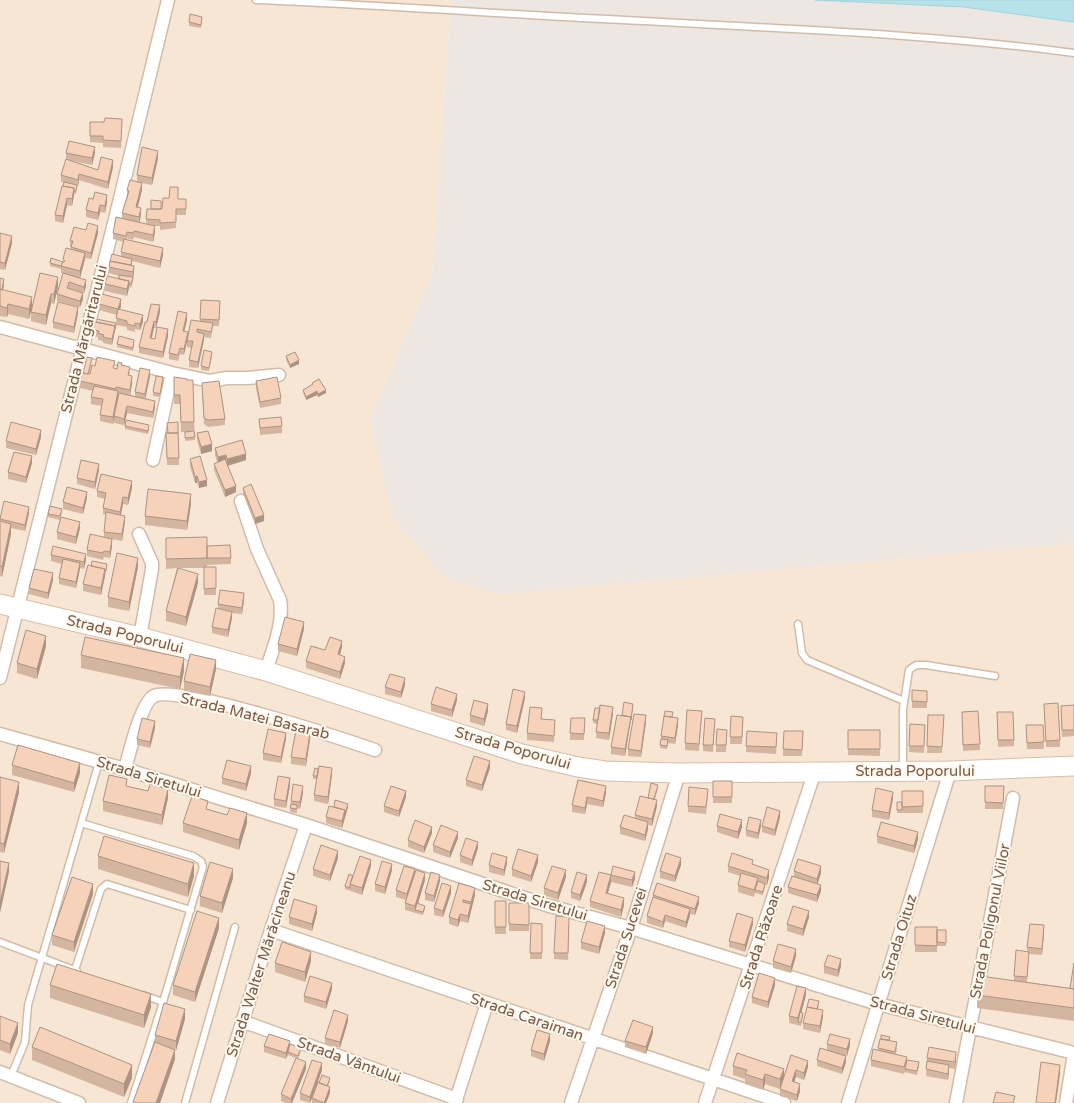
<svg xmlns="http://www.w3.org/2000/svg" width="1074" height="1103" viewBox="0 0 1074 1103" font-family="'Varela Round',sans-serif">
  <rect width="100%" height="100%" fill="#fef4e5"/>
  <path fill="#f6e6d3" d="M0,0H451L432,274L370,420L502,594L1074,543V1103H0Z"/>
  <path fill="#eee6e0" d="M451,0H815L964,7L1074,22V543L502,594L445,578L392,516L370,420L432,274Z"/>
  <path fill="#b8e2ea" stroke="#9dd2dc" d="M815,0H1074V22L964,7Z"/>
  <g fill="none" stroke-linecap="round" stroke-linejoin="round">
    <defs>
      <path id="lane" d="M256,0C385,5 514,15 643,21C787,29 931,34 1074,53
        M798,624L802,653L807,660L904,701
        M903,769V709L909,670L916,665H926L995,676
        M81,823L193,856L201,861L203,867L163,1002L131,1103
        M0,942L77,971
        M75,970L101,889L107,884L191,910
        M143,995L163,1002
        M11,1076L25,1042L28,1005L99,762
        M185,1103L235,927"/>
      <path id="street" d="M0,327L172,373L210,381L227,378H247L279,375
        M153,460L172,373
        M241,501L257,549L280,600C284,624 273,648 266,671
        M139,534L152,563V569L140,637
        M0,678L115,219L168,0
        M0,734L125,769L306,825L546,905L631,928L878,1004L1074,1053
        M125,769C129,755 141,702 154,696C177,684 343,739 375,750
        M271,930L784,1103
        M242,1021L457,1099
        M0,1072L79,1103
        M217,1103L271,930L306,825
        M455,1103L487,1003
        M571,1103L631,928L679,773
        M705,1103L815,771
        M848,1103L950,771
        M956,1103L1013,798
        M1066,1103L1074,1054"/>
      <path id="secondary" d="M0,604L140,637L266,671L522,754L578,767L605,771L679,773L950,771L1074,766"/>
    </defs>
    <use href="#lane" stroke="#d1bcaa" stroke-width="9"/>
    <use href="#street" stroke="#d1bcaa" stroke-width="15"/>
    <use href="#secondary" stroke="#d7beaa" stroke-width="21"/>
    <use href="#lane" stroke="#fff" stroke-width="6"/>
    <use href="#street" stroke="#fff" stroke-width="12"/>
    <use href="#secondary" stroke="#fff" stroke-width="19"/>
  </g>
  <path fill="#d4b5a0" d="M202,20L201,28L189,26V22Z
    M122,119L121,148L103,147V143L90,142V122H104Z
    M66,153H95L92,165L67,160L98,170L113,167L108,189L79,180L78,186H77L76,194H74L72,206L67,205L63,223L55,221V215L64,182H61V175L66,159Z
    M158,158L152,185L137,182V175Z
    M127,190H142L138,207L141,214L140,222L146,224L147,209H162L178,199H186V215H176V228L160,230V226H155V232L153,242L134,237L133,240L127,238L126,239L163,255L160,268L132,261V265L134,272L133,281L131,288L129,287L127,296L105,291V284L119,279V276L109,273V267L121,257V252L124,242L113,239V233L122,218V213L127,197Z
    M107,202L105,213L100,212L98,220L86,217V210Z
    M86,230L98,233L91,259L85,258L80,278L61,273V269L50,266V263L63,262V259L71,249V247H70V241Z
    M0,233L12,243L5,270L0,269Z
    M63,273L86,286L84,293L69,289L83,299L80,307L57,301V294Z
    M0,278L4,285L3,290L32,307L29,319L8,314L7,317L0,316Z
    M58,287L54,304L51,303L46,325L31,321V312Z
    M201,300L220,307L219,326H213L211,338L204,337L198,368L189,367V360L192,348L187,347V341L200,321Z
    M99,304L121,306L120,310L143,322L140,330L135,329V332L127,330V327L116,325L117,315L99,310Z
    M160,312L156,328H154L152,338L155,339L168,336L163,358L139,353V347L147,322Z
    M78,313L74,333L53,328V322Z
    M187,320L184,331V355L180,354L178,361L169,359V353Z
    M116,326L112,345L103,343V341L98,340V337L93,336V330Z
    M117,344H134L133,351L117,347Z
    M212,355L209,371L201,370V366Z
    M286,356L299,364L290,368L286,360Z
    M92,361L89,374H90L95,366L117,369L122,365L130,373L129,375L132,383L130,396L135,397V392L150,376L145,399L155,407L153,418L127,413L124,425L114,423V417L113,424L100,421V415L102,406L91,404V397L93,391L80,388V381L83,373Z
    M174,377L194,422L195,440L185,441V432H187H181L180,404H174Z
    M163,380L160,397L153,396V392Z
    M256,381L281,398V404L260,408L256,388Z
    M312,383L326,393L318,397L317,395L306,400L303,393V390L312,385Z
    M202,389L225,419V425L208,427L204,424Z
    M259,419L282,426V433L260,435Z
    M178,422L179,465H167L166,433H167Z
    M125,426L149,428L148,434L125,429Z
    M197,433L212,451L201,454L197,440Z
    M41,437L36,455L6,448V441Z
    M215,448L246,460L227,466L236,492L225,497L214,470V464L217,462L215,455Z
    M190,459L207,486L199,488L197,483H195L190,466Z
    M32,463L26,483L8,479V472Z
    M99,470L95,489L77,484V478Z
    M132,488L128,505L123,504L121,515L125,522L122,541L112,539V546L110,558L104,557L103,560L87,556V550L104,537V532L106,515L103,514V508L105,499L97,497V491Z
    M243,488L264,521L255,524L243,494Z
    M87,498L83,514L63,509V502Z
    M191,504L187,530L145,525V516Z
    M62,512L60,520L48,517V514Z
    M29,513L25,531L11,528V534L2,577L0,576V518Z
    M80,528L76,544L57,539V532Z
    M166,538L207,553L231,558V564L207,565V564V567H216V595H204V568H179L198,583L186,626L166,621V611L177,568L166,569Z
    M51,555L86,560L84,569L80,568L76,588L59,584V578L62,564L51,561Z
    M107,567L101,595L83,591V584Z
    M138,567L129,611L108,607V597Z
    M53,580L48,599L29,594V588Z
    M244,600L242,614L232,613V618L228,637L212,633V627L218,608V604Z
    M304,629L297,656L278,651V644Z
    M46,646L37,679L17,673V663Z
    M342,647L340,655L345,663L340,679L306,668V661L325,650Z
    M81,655L184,671L180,689L81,668Z
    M216,669L210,696L184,691V681Z
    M405,685L401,698L385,694V687Z
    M927,691V708H912V701Z
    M525,698L517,733L506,730V724Z
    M457,700L452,717L431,711V704Z
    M1074,705V736L1062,737L1061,712Z
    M633,707L625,756L611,754V747L622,715Z
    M488,711L484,726L470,722V715Z
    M978,711L980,750L963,751L962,712Z
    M1044,711L1060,740V747H1046Z
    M997,712H1013L1014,746L998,747Z
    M613,713L609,740L596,738L597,724L593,723V720Z
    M928,715H944L942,753H927Z
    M731,716L743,717L742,744H730Z
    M673,717L678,725L675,744L668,743L667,749L660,748L661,736Z
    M702,717L699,751L685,750V743Z
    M571,718H585L584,740H570Z
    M542,719L555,727L554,742L527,740V733Z
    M646,722L641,757L628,756V749Z
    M910,724L925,725L924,753L909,752Z
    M715,725L713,752L703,751V745Z
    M1026,725H1043L1044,749H1027Z
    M155,728L150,748L137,745V739Z
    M717,729L727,730L726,752H716Z
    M848,730H880V756L848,755Z
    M784,731H803L802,756H783Z
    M286,739L281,763L263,760V753Z
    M310,739L306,766L291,764V757Z
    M777,739L776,754L746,752V746Z
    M12,765L80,773L74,792L12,775Z
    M490,768L482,791L466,786V780Z
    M251,773L246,791L222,784V778Z
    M332,774L328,804L314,801V795L317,779H313V776Z
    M0,777L19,792L4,853L0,852Z
    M578,780L606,793L603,807L587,804L585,814L572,812V805Z
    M713,781H732V803H713Z
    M290,785L286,808L274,806V799Z
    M985,786H1004L1003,809H985Z
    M658,788L655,799L657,806L652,826L648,825V829L645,841L620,834V827L635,818V815L648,798Z
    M914,791H923V813H902V812V813H897V802H902Z
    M303,792L300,809L297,808V813L290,812L291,801Z
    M708,795L706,814L688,812V806Z
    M406,797L399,817L384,812V806Z
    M168,798L162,825L103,811V801Z
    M893,798L889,820L872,817V810Z
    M334,807H348L342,828L326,823V817Z
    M208,809L247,823L239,850L183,832V823Z
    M780,817L775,836L762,832V826Z
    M717,826L742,827L738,839L717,832Z
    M761,826L758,839L746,836V830Z
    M432,833L424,853L408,847V840Z
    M877,836L918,839L914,853L877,843Z
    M458,838L450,858L433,852V845Z
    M478,848L472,866L460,862V855Z
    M98,856L194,876L188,897L98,869Z
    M338,858L330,881L313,876V869Z
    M538,862L531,882L512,876V869Z
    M507,863L504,876L489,872V865Z
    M681,865L675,882L660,878V871Z
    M753,865L769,877L767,885H765L763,895L755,893L754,897L738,892V885L740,876L728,872V866Z
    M371,866L362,895L345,889V886L353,876Z
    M392,870L385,894L375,891V884Z
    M794,871L821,873L817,884L821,891L817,902L788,893V887L794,877Z
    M415,873L425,880L418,903L425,909L423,915L405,910V903L406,900L396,897V890Z
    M611,875L635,879L632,887L611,882L608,893L624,905L621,917L590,907V901Z
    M566,877L558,900L544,895V888Z
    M233,878L222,913L200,906V896Z
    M440,881L434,902L425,900V893Z
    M587,882L580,901L571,898V892Z
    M459,883L475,895L468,923L460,921L458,927L449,924V917Z
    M451,893L443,917L434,915V908Z
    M93,894L74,952L52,945V935Z
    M653,895L699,903L695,915L690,914L686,928L665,921L663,928L647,923V916L653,898Z
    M495,901H506V934H495Z
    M509,903H529V931H509Z
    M317,913L312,931L289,924V917Z
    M809,917L803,936L787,931V924Z
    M531,923L542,924V959H530Z
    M569,923L568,960L554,959V953Z
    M753,924L745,952L729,947V941Z
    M915,927L937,930H946V946H937V952H915Z
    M219,928L195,1002L173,995V985Z
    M1044,932L1042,955L1029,954L1027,982L1070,988L1074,963V1021L977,1008V995L1014,981V976L1027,951V947Z
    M605,933L599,954L581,949V942Z
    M796,956L791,973L773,968V961Z
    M311,961L305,982L275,972V963Z
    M824,966H841L838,977L824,973Z
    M50,985L151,1007L144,1028L50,998Z
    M775,985L768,1008L752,1003V997Z
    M332,989L326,1009L304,1002V996Z
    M806,995L801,1013L803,1016L801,1026L789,1023V1016Z
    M819,1004L818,1009L823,1017L820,1033L803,1029V1023Z
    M0,1016L18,1033L10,1054L0,1050Z
    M185,1019L175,1051V1059L160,1103H133L155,1043V1035Z
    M348,1021L340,1048L325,1044V1038Z
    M653,1033L646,1054L625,1047V1041Z
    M550,1041L544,1061L531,1056V1050Z
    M890,1041L897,1048L896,1054L919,1066L917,1075L905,1072L904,1074L871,1066V1060L878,1050V1048Z
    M290,1044L301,1051L298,1059L288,1055L286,1059L264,1052V1046Z
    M827,1044L850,1045L847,1056L843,1055L846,1062L842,1074L817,1066V1060L827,1050Z
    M32,1047L132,1078L124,1097L32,1060Z
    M791,1055L808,1067L804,1080L796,1077L794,1082L800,1091L797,1101L780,1096V1089L765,1084L763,1090L745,1084V1079L733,1075V1066L784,1078Z
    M927,1058H956L955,1069L949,1068L948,1080L926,1076Z
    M306,1069L292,1103H286L281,1101V1094Z
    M322,1070L318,1082L330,1081L328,1086L330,1093L326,1103H312V1099L310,1103L300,1100V1093Z"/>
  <path fill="#ac9382" d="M95,147V153L92,165V158Z
    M158,151V158L152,185V178Z
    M113,160V167L108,189V182Z
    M79,174V180L78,186V180Z
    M142,183V190L136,213V207Z
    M74,188V195L72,206V199Z
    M107,195V202L105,213V206Z
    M67,198V205L63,223V216Z
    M100,205V212L98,220V213Z
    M141,208V214L139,223V217Z
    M98,226V233L91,259V253Z
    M155,226V232L153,242V235Z
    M12,236V243L5,270V263Z
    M163,248V255L160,268V261Z
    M85,253V259L80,278V271Z
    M134,266V272L131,288L133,272Z
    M58,277V287L54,304V294Z
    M4,279V285L1,299V293Z
    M86,280V286L84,293V287Z
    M129,281V288L127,296V289Z
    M83,293V299L80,307V301Z
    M51,294V303L46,325V315Z
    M32,297V307L29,319V309Z
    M121,299V306L118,315V309Z
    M8,304V314L7,317V308Z
    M160,305V312L156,328V322Z
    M78,307V313L74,333V327Z
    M187,313V320L183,337V331Z
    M143,315V322L140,330V324Z
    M154,321V328L150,344V338Z
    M116,323V326L112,345V339Z
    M168,329V336L163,358V352Z
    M188,332V338L184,355V349Z
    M204,334V340L198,368V362Z
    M299,360V364L290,368V365Z
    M150,370V376L145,400V394Z
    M132,376V383L130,396V390Z
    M326,390V393L318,397V394Z
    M118,391V398L113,424V417Z
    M317,391V395L306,400V397Z
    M155,401V407L153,418V412Z
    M127,406V413L124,425V419Z
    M41,430V437L36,455V449Z
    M212,444V451L201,454V447Z
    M246,454V460L227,466V459Z
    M226,455V461L218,464V457Z
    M32,456V463L26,483V477Z
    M99,464V470L95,489V482Z
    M197,476V483H195V477Z
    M207,480V486L199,488V482Z
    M132,481V488L128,505V498Z
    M236,486V492L225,497V490Z
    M87,492V498L83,514V508Z
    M191,494V504L187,530V521Z
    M123,497V504L120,518V512Z
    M29,507V513L25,531V525Z
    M264,515V521L255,524V518Z
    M125,516V522L122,541V534Z
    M80,522V528L76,544V537Z
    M11,524V534L2,577V567Z
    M112,539V546L110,558V552Z
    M86,554V560L84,569V562Z
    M138,558V567L129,611V602Z
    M80,563V569L76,588V582Z
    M105,569V576L101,595V588Z
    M53,573V580L48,599V593Z
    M198,574V583L186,626V617Z
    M244,593V600L242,614V608Z
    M232,612V618L228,637V630Z
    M304,622V629L297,656V649Z
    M46,636V646L37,679V669Z
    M342,641V647L338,661V654Z
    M345,657V663L340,679V672Z
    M184,658V671L180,689V677Z
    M216,660V669L210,696V687Z
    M405,678V685L401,698V692Z
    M525,692V698L517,733V726Z
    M457,694V700L452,717V710Z
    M488,704V711L484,726V719Z
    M633,704V707L625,756V749Z
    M613,707V713L609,740V733Z
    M646,715V722L641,757V751Z
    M678,718V725L675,744V738Z
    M155,721V728L150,748V742Z
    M286,733V739L281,763V757Z
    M310,733V739L306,766V759Z
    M490,761V768L482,791V785Z
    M80,763V773L74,792V783Z
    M251,766V773L246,791V784Z
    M332,768V774L328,804V797Z
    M290,778V785L286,808V801Z
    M19,782V792L4,853V844Z
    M303,786V792L300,809V802Z
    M606,786V793L603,807V801Z
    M168,789V798L162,825V815Z
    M406,791V797L399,817V811Z
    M893,792V798L889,820V813Z
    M587,797V804L585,814V808Z
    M657,800V806L652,826V819Z
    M348,804V807L342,828V821Z
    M780,811V817L775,836V830Z
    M247,813V823L239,850V840Z
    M742,820V827L738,839V832Z
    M761,820V826L758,839V833Z
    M648,822V829L645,841V835Z
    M432,827V833L424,853V847Z
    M458,832V838L450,858V852Z
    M918,832V839L914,853V846Z
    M478,842V848L472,866V860Z
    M338,851V858L330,881V875Z
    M538,855V862L531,882V876Z
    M507,857V863L504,876V870Z
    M681,858V865L675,882V876Z
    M371,860V866L362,895V888Z
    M9,863V872L0,913V903Z
    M194,863V876L188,897V884Z
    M392,864V870L385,894V887Z
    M821,866V873L817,886V879Z
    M233,869V878L222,913V903Z
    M415,869V876L407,900V894Z
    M566,870V877L558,900V893Z
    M769,870V877L767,885V878Z
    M635,872V879L632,887V880Z
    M425,873V880L416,910H415V906Z
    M440,875V881L434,902V896Z
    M587,875V882L580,901V895Z
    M611,875V882L606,899V893Z
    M93,884V894L74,952V942Z
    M821,885V891L817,902V895Z
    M451,886V893L443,917V911Z
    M475,888V895L468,923V916Z
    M699,897V903L695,915V909Z
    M624,898V905L621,917V910Z
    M317,906V913L312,931V924Z
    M690,909V916L686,928V922Z
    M809,911V917L803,936V929Z
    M460,914V921L458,927V920Z
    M665,915V921L663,928V922Z
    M219,918V928L195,1002V992Z
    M753,918V924L745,952V945Z
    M1044,925V932L1042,955V949Z
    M605,926V933L599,954V947Z
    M796,949V956L791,973V967Z
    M311,952V961L305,982V972Z
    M841,959V966L838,977V970Z
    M775,978V985L768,1008V1002Z
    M332,983V989L326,1009V1002Z
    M806,988V995L799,1022H798V1018Z
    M151,994V1007L144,1028V1015Z
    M185,1009V1019L176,1051V1041Z
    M823,1010V1017L820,1033V1026Z
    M348,1015V1021L340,1048V1042Z
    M18,1023V1033L10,1054V1044Z
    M653,1027V1033L646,1054V1047Z
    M550,1034V1041L544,1061V1054Z
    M850,1039V1045L847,1056V1049Z
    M290,1041V1047L288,1052L286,1059V1053Z
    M175,1050V1059L160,1103H156Z
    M956,1052V1058L955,1069V1062Z
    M846,1056V1062L842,1074V1068Z
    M808,1061V1067L804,1080V1073Z
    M306,1062V1069L292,1103H291V1099Z
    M322,1063V1070L310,1103V1097Z
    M132,1065V1078L124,1097V1084Z
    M949,1065V1072L948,1080V1074Z
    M1060,1065V1074L1056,1103H1055Z
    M784,1069V1078L780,1089V1079Z
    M796,1070V1077L792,1088V1081Z
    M765,1074V1084L763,1090V1080Z
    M800,1084V1091L797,1101V1095Z
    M330,1087V1093L326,1103H324Z"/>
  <path fill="#f6d2ba" stroke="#ac9382" d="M190,14L202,17L201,25L189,22Z
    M105,118L122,119L121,141L103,140V136H90V122H104Z
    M69,141L95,147L92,158L66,153Z
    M142,147L158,151L152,178L137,175Z
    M101,157L113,160L108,182L79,174L78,180L61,175L66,159L98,170Z
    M130,180L142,183L136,207L141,208L139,217L122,213L129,191L127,190Z
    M64,182L77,185L76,191H74V188L63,186Z
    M62,186L74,188L72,199L67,198L63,216L55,215Z
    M170,187H178V199H186V209H176V222L160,223V220L146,219L147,209H162L163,198H169Z
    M95,192L107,195L105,206L100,205L98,213L86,210L89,198L93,199Z
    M151,200L161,201V209H151Z
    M116,217L155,226L153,235L134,231L133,233L127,232L126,236L113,233Z
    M88,223L98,226L91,253L71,247L73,241H70L74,227L86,230Z
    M0,233L12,236L5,263L0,262Z
    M124,239L163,248L160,261L121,252Z
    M66,248L85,253L80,271L61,266L62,263L65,261L63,259Z
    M112,254L132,259L131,265L110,261Z
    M51,258L63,262L62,263L61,266L50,263Z
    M110,261L134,266L133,272L109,267Z
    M40,273L58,277L54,294H51L46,315L31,312Z
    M63,273L86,280L84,287L69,282L67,288L83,293L80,301L57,294Z
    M119,275L133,277L131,284H129V281L119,279Z
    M107,276L129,281L127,289L105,284Z
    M0,278L4,279L2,290L0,289Z
    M0,289L32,297L29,309L8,304L7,308L0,306Z
    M102,294L121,299L118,309L99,304Z
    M201,300L220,301L219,320L200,319Z
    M58,302L78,307L74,327L53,322Z
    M151,304L160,305L156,322L154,321L150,338L155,339L157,327L168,329L163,352L139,347L145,322H147Z
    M118,309L143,315L140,324L135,323V326L127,324V321L116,318Z
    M178,311L187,313L183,331L188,332L184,349L180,348L178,355L169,353Z
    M96,319L116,323L115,329V326L96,322Z
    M191,320L213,323L211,332L197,329V332L204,334L198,362L189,360L193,341H187Z
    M95,322L115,326L112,339L103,337L104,335L98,333L99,331L93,330Z
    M119,336L134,340L133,348L117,344Z
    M204,350L212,352L209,368L201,366Z
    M295,352L299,360L290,365L286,356Z
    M87,357L92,358L88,374L83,373Z
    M97,357L115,361L113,368L117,369L118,362L122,363L121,365L130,367L128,375L132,376L130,390L116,387V389L80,381L82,373L90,374L92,365L95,366Z
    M140,368L150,370L145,394L135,392Z
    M156,376L163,377L160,394L153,392Z
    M174,377L187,379V380H193L194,422H181L180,395H174Z
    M277,377L281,398L260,402L256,381Z
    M319,379L326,390L318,394L317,391L306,397L303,390L313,384L312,383Z
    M219,381L225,419L208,420L204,418L202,383Z
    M94,386L118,391L113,417L100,415L103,399L91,397Z
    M119,393L155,401L153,412L127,406L124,419L114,416Z
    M281,417L282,426L260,428L259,419Z
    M126,420L149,425L148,431L125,426Z
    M11,422L41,430L36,449L6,441Z
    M178,422V433H168L167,423Z
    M194,431L195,437L185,438V432Z
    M208,431L212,444L201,447L197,433Z
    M166,433H178L179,458H167Z
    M242,440L246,454L227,459L226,455L218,457L215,448Z
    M14,452L32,456L26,477L8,472Z
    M200,456L207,480L199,482L197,476L195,477L190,459Z
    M225,459L236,486L225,490L214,464Z
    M81,460L99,464L95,482L77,478Z
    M101,474L132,481L128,498L123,497L120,512L103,508L106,493L97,491Z
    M251,484L264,515L255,518L243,488Z
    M67,487L87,492L83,508L63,502Z
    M148,489L191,494L187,521L145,516Z
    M4,501L29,507L25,525L0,519Z
    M50,506L62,509L60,516L48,514Z
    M106,512L125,516L122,534L104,532Z
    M61,517L80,522L76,537L57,532Z
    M0,521L11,524L2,567L0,566Z
    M90,534L112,539L110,552L104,551L103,553L87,550Z
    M207,537V558L166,559V538Z
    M230,545L231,558H207V546Z
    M53,546L86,554L84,562L51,555Z
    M117,553L138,558L129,602L108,597Z
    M63,559L80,563L76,582L59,578Z
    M92,561L107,564L106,571H105V569L91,566Z
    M88,565L105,569L101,588L83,584Z
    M204,567H216V588L204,589Z
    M178,568L198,574L186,617L166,611Z
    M34,569L53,573L48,593L29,588Z
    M220,590L244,593L242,608L218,604Z
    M216,608L232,612L228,630L212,627Z
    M285,617L304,622L297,649L278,644Z
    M26,630L46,636L37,669L17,663Z
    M85,637L184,658L180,677L81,655Z
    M330,637L342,641L338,654L345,657L340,672L306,661L311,646L325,650Z
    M190,654L216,660L210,687L184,681Z
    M390,674L405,678L401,692L385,687Z
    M436,687L457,694L452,710L431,704Z
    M513,689L525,692L517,726L506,724Z
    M912,690L927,691V702L912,701Z
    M474,700L488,704L484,719L470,715Z
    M624,702L633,704L631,720V717L622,715Z
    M1058,703L1060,740L1046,741L1044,704Z
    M600,705L613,707L609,733L596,732Z
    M1074,705V730H1062L1061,706Z
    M530,707L542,708L541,719L555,720L554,736L527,733Z
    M595,708H600L598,720H593Z
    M687,710L702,711L699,744L685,743Z
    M665,711L673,712L672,717L664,716Z
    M978,711L980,744L963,745L962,712Z
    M997,712H1013L1014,740H998Z
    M634,714L646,715L641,751L628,749Z
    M617,715L631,717L625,749L611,747Z
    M928,715H944L942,747L927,746Z
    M664,716L678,718L675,738L661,736Z
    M731,716L743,717L742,737H730Z
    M142,718L155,721L150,742L137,739Z
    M571,718H585L584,734L570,733Z
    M705,718L715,719L713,745H703Z
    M910,724L925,725L924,746H909Z
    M1026,725H1043L1044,742L1027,743Z
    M268,729L286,733L281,757L263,753Z
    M717,729L727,730L726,745H716Z
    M296,730L310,733L306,759L291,757Z
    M848,730H880V749H848Z
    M747,731L777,733L776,747L746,746Z
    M784,731H803L802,750L783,749Z
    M661,739L668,740L667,746L660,745Z
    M18,745L80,763L74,783L12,765Z
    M474,756L490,761L482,785L466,780Z
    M227,760L251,766L246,784L222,778Z
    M319,766L332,768L328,797L314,795Z
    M315,768L318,769L317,776H313Z
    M109,775L127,779L126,786L148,791L150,784L168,789L162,815L103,801Z
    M278,776L290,778L286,801L274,799Z
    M0,777L19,782L4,844L0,843Z
    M578,780L606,786L603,801L587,797L585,808L572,805Z
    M713,781H732V797H713Z
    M651,783L658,785L654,799L648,798Z
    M293,784L303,786L300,802L291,801Z
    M391,786L406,791L399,811L384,806Z
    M985,786H1004L1003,803L985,802Z
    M689,787L708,789L706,807L688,806Z
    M876,788L893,792L889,813L872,810Z
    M902,791H923V806L902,807Z
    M192,796L208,801L206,809L227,815L230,808L247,813L239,840L183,823Z
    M640,796L657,800L652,819L635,815Z
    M335,800L348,804L345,814V810L334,807Z
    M897,802H902V810H897Z
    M291,804L297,805V809L290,808Z
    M329,806L345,810L342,821L326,817Z
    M767,807L780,811L775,830L762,826Z
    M720,814L742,820L738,832L717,826Z
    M624,815L648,822L645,835L620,827Z
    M749,817L761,820L758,833L746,830Z
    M415,820L432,827L424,847L408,840Z
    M881,822L918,832L914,846L877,836Z
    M441,825L458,832L450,852L433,845Z
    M104,836L194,863L188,884L98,856Z
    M466,838L478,842L472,860L460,855Z
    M321,845L338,851L330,875L313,869Z
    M518,849L538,855L531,876L512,869Z
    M492,853L507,857L504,870L489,865Z
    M666,853L681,858L675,876L660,871Z
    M732,853L753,860L752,864L769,870L767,878L728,866Z
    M360,856L371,860L362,888L350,884Z
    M798,859L821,866L817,879L794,871Z
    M0,861L9,863L0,903Z
    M382,861L392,864L385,887L375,884Z
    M210,862L233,869L222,903L200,896Z
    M404,866L415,869L407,894L396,890Z
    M552,866L566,870L558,893L544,888Z
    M613,866L635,872L632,880L611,875Z
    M416,870L425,873L415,906L405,903Z
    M431,872L440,875L434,896L425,893Z
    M577,872L587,875L580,895L571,892Z
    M599,872L611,875L606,893L624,898L621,910L590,901Z
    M741,873L758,878L754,890L738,885Z
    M349,874L353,876L350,884V888L345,886Z
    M792,876L821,885L817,895L788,887Z
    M72,877L93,884L74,942L52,935Z
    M758,881L765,884L763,892L755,890Z
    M442,883L451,886L443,911L434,908Z
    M459,883L475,888L471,902L463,900V902L471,904L468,916L460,914L458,920L449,917Z
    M657,883L699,897L695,909L653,895Z
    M653,897L690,909L686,922L665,915L663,922L647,916Z
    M294,899L317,906L312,924L289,917Z
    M495,901H506V927H495Z
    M417,903L425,906L423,912L415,910Z
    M509,903H529V925L509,924Z
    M793,906L809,911L803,929L787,924Z
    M197,911L219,918L195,992L173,985Z
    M737,913L753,918L745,945L729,941Z
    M556,916L569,917L568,953H554Z
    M587,921L605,926L599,947L581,942Z
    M531,923L542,924V953H530Z
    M1030,924L1044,925L1042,949L1027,947Z
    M915,927H937V946L915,945Z
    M937,930H946V943L937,942Z
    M282,942L311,952L305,972L275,963Z
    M778,944L796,949L791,967L773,961Z
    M1016,950L1029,952L1027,977L1014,976Z
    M828,955L841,959L838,970L824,966Z
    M1074,963V989L1070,988Z
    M57,964L151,994L144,1015L50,985Z
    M759,973L775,978L768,1002L752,997Z
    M310,976L332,983L326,1002L304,996Z
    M980,976L1074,989V1008L977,995Z
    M797,986L806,988L798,1018L789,1016Z
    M809,999L819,1001L817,1009L807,1007Z
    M164,1003L185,1009L176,1041L155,1035Z
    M807,1007L823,1010L820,1026L803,1023Z
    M334,1010L348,1015L340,1042L325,1038Z
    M800,1012L803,1013L801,1022H798Z
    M0,1016L18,1023L10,1044L0,1040Z
    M633,1020L653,1027L646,1047L625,1041Z
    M40,1027L132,1065L124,1084L32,1047Z
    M537,1030L550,1034L544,1054L531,1050Z
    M269,1034L290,1041L286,1053L264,1046Z
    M830,1034L850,1039L847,1049L827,1044Z
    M881,1035L890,1037L889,1040L881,1039Z
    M880,1039L897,1042L895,1052L878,1048Z
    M155,1042L175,1050L156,1103H137L133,1102Z
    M290,1044L301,1048L298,1056L288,1052Z
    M929,1047L956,1052L955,1062L927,1058Z
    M820,1048L846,1056L842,1068L817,1060Z
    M873,1049L907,1057L904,1067L871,1060Z
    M737,1053L784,1069L780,1079L765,1074L763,1080L745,1074L747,1070L733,1066Z
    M791,1055L808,1061L804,1073L796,1070L792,1081L800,1084L797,1095L780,1089Z
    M296,1058L306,1062L291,1099L281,1094Z
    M312,1060L322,1063L310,1097L300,1093Z
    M907,1060L919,1062L917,1071L905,1069Z
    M927,1061L949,1065L948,1074L926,1069Z
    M1041,1062L1060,1065L1055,1103H1036Z
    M322,1075L330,1078L327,1086L319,1083Z
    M318,1082L330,1087L324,1103L312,1098Z
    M996,1092L1015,1096L1013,1103H993Z"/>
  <g text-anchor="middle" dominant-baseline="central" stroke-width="4" stroke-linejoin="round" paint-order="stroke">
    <g font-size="15" fill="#7a5a48" stroke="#fff8ed">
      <text transform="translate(84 339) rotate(-76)">Strada Mărgăritarului</text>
      <text transform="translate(125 634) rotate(14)">Strada Poporului</text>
      <text transform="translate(255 716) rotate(14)">Strada Matei Basarab</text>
      <text transform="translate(513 748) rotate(16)">Strada Poporului</text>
      <text x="915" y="771">Strada Poporului</text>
      <text transform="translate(149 777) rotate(17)">Strada Siretului</text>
      <text transform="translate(535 900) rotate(17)">Strada Siretului</text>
      <text transform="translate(990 921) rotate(-79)">Strada Poligonul Viilor</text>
      <text transform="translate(761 937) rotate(-72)">Strada Răzoare</text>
      <text transform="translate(899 937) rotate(-73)">Strada Oituz</text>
      <text transform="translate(626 938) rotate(-72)">Strada Sucevei</text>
      <text transform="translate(261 964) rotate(-72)">Strada Walter Mărăcineanu</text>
      <text transform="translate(923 1015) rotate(15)">Strada Siretului</text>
      <text transform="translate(527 1017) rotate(19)">Strada Caraiman</text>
      <text transform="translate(349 1060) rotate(20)">Strada Vântului</text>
    </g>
  </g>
</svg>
